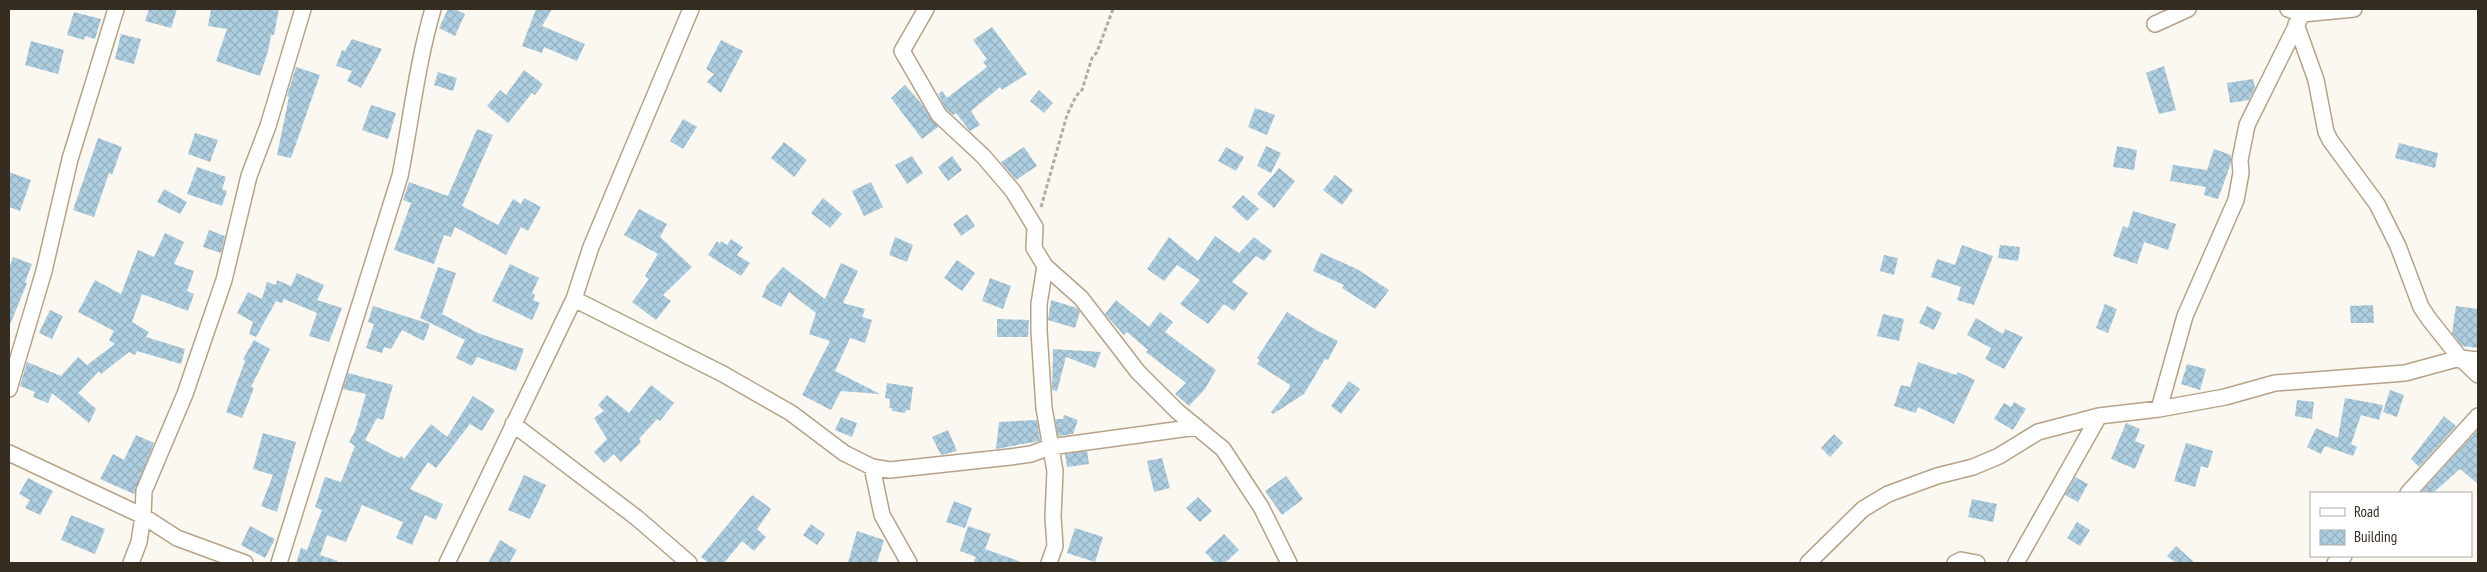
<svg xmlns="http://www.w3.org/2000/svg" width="2487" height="572" viewBox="0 0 2487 572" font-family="'PT Sans Narrow',sans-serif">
  <defs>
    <pattern id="building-cross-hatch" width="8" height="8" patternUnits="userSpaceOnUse" patternTransform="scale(1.25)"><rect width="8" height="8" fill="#accee0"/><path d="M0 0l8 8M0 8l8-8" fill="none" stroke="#95b1c0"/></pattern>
  </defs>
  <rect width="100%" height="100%" fill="#fbf7f1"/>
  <path fill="url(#building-cross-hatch)" d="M149,9H177L171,28L145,21Z
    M211,9H279L274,35H271L268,51L260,76L216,61L227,29L208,26Z
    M448,9H454L465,14L455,36L439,28Z
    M536,9H552L542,26L585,44L577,61L544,47L542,53L522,46Z
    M74,12L101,19L95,39L85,36L84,40L67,35Z
    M992,27L1027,74L1002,90L1000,87L971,111L980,125L970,131L956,113L953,115L946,109L938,94L942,91L947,98L987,67L983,62L987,59L973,40Z
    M121,34L141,39L134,64L115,59Z
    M352,39L382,49L361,88L347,81L352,71L336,66L342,50L345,51Z
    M721,40L743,51L721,93L707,82L714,74L706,69Z
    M31,41L64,50L58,74L25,65Z
    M2164,66L2176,110L2159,114L2146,73Z
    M296,67L320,75L291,158L277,155L289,97L287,96Z
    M524,70L543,84L535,95L532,93L508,123L487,106L500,90L506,95Z
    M438,72L457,78L453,91L434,85Z
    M2253,79L2255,88L2249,100L2230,103L2227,83Z
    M905,85L921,103L938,127L922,139L891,98Z
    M1039,90L1053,103L1044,113L1030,101Z
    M371,105L396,113L388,139L362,130Z
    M1255,108L1275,115L1267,135L1248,127Z
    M683,119L697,127L683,149L670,141Z
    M477,129L493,135L462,206L498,225L513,199L521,204L524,198L541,207L528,231L521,227L506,255L455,227L451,237L444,235L434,264L394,250L411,203L403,200L409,182L448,196Z
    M195,133L218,140L210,162L188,154Z
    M98,138L122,147L112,175L109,173L94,217L73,210Z
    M784,142L807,160L794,177L771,158Z
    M2399,143L2438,153L2435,168L2395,158Z
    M1266,146L1281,153L1271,173L1257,166Z
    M2117,146L2137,150L2134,170L2113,167Z
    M1024,147L1037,166L1016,180L1001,162Z
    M1226,147L1244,157L1236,171L1218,161Z
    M2214,149L2231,155V163L2218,199L2204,195L2206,187L2170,181L2173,165L2207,170Z
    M912,156L923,173L907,184L895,165Z
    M952,156L962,170L948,181L938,167Z
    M197,167L226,177L222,189L227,191L222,206L187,194Z
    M1279,168L1295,181L1274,208L1257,194Z
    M9,172L31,180L20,211L9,207Z
    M1335,175L1353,190L1342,205L1323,190Z
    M871,182L883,207L864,216L852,191Z
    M164,189L187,202L180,214L157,202Z
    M1243,195L1259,209L1247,221L1232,207Z
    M823,198L842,214L830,228L811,213Z
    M639,209L667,224L660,237L692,267L663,295L671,301L656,320L632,302L649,279L645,276L658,254L624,235Z
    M2133,211L2176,224L2168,250L2144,242L2137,264L2113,256L2123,226L2128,228Z
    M967,214L975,226L961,236L953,224Z
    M209,230L225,236L221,253L203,247Z
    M165,233L184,242L174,264L194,271L187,291L194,294L188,311L142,294L132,322L149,332L146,337L185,349L181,364L137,351L135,355L129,352L101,374L99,371L78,393L96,409L89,423L52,393L48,403L33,397L35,392L20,386L27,362L61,376L78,357L87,365L115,344L109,340L114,331L78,312L95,280L121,294L138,250L154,257Z
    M1215,236L1239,253L1254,237L1272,251L1264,261L1256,256L1232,282L1248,293L1234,311L1224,304L1208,324L1180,304L1200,280L1177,265L1164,281L1147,269L1169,237L1198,261Z
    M895,237L913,245L907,262L889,255Z
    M731,239L743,247L737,255L750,263L741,276L708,255L717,241L720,244L721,241L727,245Z
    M1962,245L1993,256L1974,305L1957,300L1961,287L1931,277L1937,259L1955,265Z
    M2000,245L2020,247L2018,261L1998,258Z
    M1321,253L1357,269L1389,290L1375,309L1342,288L1344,285L1313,271Z
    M1884,255L1898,258L1894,275L1880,271Z
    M13,257L32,264L25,282L27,283L9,327V268Z
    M957,260L975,273L962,291L944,278Z
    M841,263L858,271L843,303L865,309L862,317L872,320L865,343L850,338L835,371L880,394L841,391L831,410L802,395L830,341L809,334L816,313L789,292L781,307L762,297L767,285L783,267L825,299Z
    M510,264L539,278L532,293L535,295L533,300L540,303L532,320L492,301Z
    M438,267L456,273L442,314L478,333L524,349L516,371L477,357L472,366L456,358L465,340L420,318Z
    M297,273L324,285L317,300L342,308L329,342L309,336L317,313L284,299L282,303L276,301L256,337L249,334L253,322L237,313L248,292L262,299L267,282L276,285L277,280L291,286Z
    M990,278L1011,286L1003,309L982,301Z
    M1051,300L1077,308L1080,312L1075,328L1048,320Z
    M1116,300L1149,327L1160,312L1173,322L1165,332L1216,370L1205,389L1189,406L1175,394L1186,383L1146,352L1148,350L1127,332L1124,335L1105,314Z
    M2105,304L2117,309L2108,333L2096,328Z
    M2373,305L2374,323H2351L2350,306Z
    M373,306L430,324L424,341L402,330L391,349L384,347L382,353L366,348L374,324L368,322Z
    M1927,306L1942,313L1934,330L1919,323Z
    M2456,306L2478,309V348L2462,346L2452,333Z
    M50,310L63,316L52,339L39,333Z
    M1287,312L1318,331L1338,341L1328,360L1325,359L1304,394L1273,414L1271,412L1289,389L1290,385L1257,364L1260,360L1257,358Z
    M1883,314L1904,319L1899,341L1877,336Z
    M1976,318L2003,334L2005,329L2023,337L2004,369L1985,359L1991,348L1967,335Z
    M997,319L1029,320L1028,337H997Z
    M254,340L270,349L251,387L254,388L242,418L226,412L245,361L243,359Z
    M1053,349L1068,350L1101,352L1095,368L1066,357L1057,391L1052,390Z
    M1918,362L1956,375L1958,372L1975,380L1954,424L1918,407L1916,413L1894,406L1901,385L1910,387Z
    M2187,364L2206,369L2200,390L2181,384Z
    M348,373L393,385L383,420L377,418L365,440L399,458L401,456L404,459L431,424L447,437L473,396L495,410L482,431L470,424L436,468L428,462L410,489L443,504L436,520L425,515L412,545L396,538L403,522L362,505L346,542L327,535L320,555L338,561L337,563H296L301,548L307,550L322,510L315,507L325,477L341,482L355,446L349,442L355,431L366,394L343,389Z
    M1349,381L1360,389L1341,414L1331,406Z
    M887,383L913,387L910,410H906L905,413L892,411V408H889L890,399L885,398Z
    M651,385L674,403L660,421L657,419L639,439L641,442L621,462L614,454L604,463L594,452L607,439L594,418L604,411L598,405L607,395L629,413Z
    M2390,390L2404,395L2397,417L2383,412Z
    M2345,398L2383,405L2379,420L2361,415L2351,444L2357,447L2353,456L2325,446L2321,454L2307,447L2316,428L2338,438Z
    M2297,400L2314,402L2312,419L2295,416Z
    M2014,402L2026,409L2013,430L1994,419L2004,403L2011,407Z
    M1064,415L1078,420L1073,434L1058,436L1055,419H1063Z
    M2444,416L2456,426L2419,467L2411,459Z
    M841,417L857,423L852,437L835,430Z
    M1037,420L1040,441L996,449L999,422Z
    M2126,423L2140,429L2135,441L2145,445L2135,469L2111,459Z
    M948,430L957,451L941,455L932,437Z
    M2478,430V484L2460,469L2433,493H2420Z
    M263,433L296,442L277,512L261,506L273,475L253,469Z
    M1834,434L1843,443L1830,457L1821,448Z
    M136,435L154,443L134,494L100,479L113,454L124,460Z
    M2186,443L2213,451L2208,468L2201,466L2195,487L2174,481Z
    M1087,451L1089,464L1067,467L1065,454Z
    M1162,458L1170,488L1154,492L1147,461Z
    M524,475L546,485L530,519L508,510Z
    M1286,476L1303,499L1282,515L1265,491Z
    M2075,477L2088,484L2078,502L2065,495Z
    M28,478L53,491L40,515L25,508L30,500L19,494Z
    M752,495L771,509L757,529L766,537L754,551L742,541L724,563H709L701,557Z
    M1198,497L1212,511L1200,522L1186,508Z
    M1972,499L1997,504L1993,522L1968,517Z
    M954,501L972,508L965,528L946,522Z
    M71,515L105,529L95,554L61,540Z
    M2077,522L2090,530L2080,546L2067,538Z
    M811,524L825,534L817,545L803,535Z
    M250,526L275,539L265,558L241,545Z
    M968,526L991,534L985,549L1019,561V563H973L976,557L960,551Z
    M1075,528L1103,537L1095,562L1067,553Z
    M857,531L884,540L877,563H848Z
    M1224,534L1239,550L1225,563H1215L1205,552Z
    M500,540L517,550L509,563H488Z
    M2176,546L2195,563H2176L2167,556Z"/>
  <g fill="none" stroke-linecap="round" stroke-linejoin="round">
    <defs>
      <path id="street" d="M926,9L902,51L939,115L983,156L1013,191L1035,227L1034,248L1045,266L1081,298L1138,372L1177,411L1223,449L1261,507L1289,563
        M2288,9L2302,14L2354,9
        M2155,24L2188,9
        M2296,24L2316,80L2326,132L2330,140L2377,204L2398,246L2421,307L2429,319L2460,358L2478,375
        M1045,266L1039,304V331L1044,408L1055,471L1053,517L1055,546L1049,563
        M574,299L723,374L791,413L844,453L872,467L882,515L909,563
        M9,389L44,271L70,159L116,9
        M2159,409L2185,316L2236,200L2241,173L2240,160L2247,125L2302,14
        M513,424L637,518L689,563
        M9,453L143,516L177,538L245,563
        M872,467L890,470L1010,457L1031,454L1050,447L1197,427
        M2408,493L2478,416
        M131,563L139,542L143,516L144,491L185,394L224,280L249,176L268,126L303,9
        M279,563L400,176C411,120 417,64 433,9
        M447,563L574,299L591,247L691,9
        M1808,563L1863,509L1888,494L1937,476L1973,467L1999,456L2038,432L2099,416L2159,409L2225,397L2275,383L2405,373L2460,358L2478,360
        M1955,563L1961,560L1977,563
        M2016,563L2099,416
        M2335,563L2344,556"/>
    </defs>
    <use href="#street" stroke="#b7a287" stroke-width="18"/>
    <path stroke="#b1aca4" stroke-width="3" stroke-dasharray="4 2.5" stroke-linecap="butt" d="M1041,207L1067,115L1076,96L1082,90L1092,58L1097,52L1113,9"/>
    <use href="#street" stroke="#fff" stroke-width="15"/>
  </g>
  <rect width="2487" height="572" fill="none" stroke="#352d22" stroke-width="20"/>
  <rect x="2310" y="492" width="162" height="65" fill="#ffffff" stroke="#aeaba7"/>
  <rect x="2320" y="508" width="25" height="8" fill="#ffffff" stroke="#aeaba7"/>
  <text x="2354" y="517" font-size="15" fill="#352d22">Road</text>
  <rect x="2320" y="530" width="25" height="15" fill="url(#building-cross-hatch)" stroke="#aeaba7"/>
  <text x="2354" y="542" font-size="15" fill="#352d22">Building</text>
</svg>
